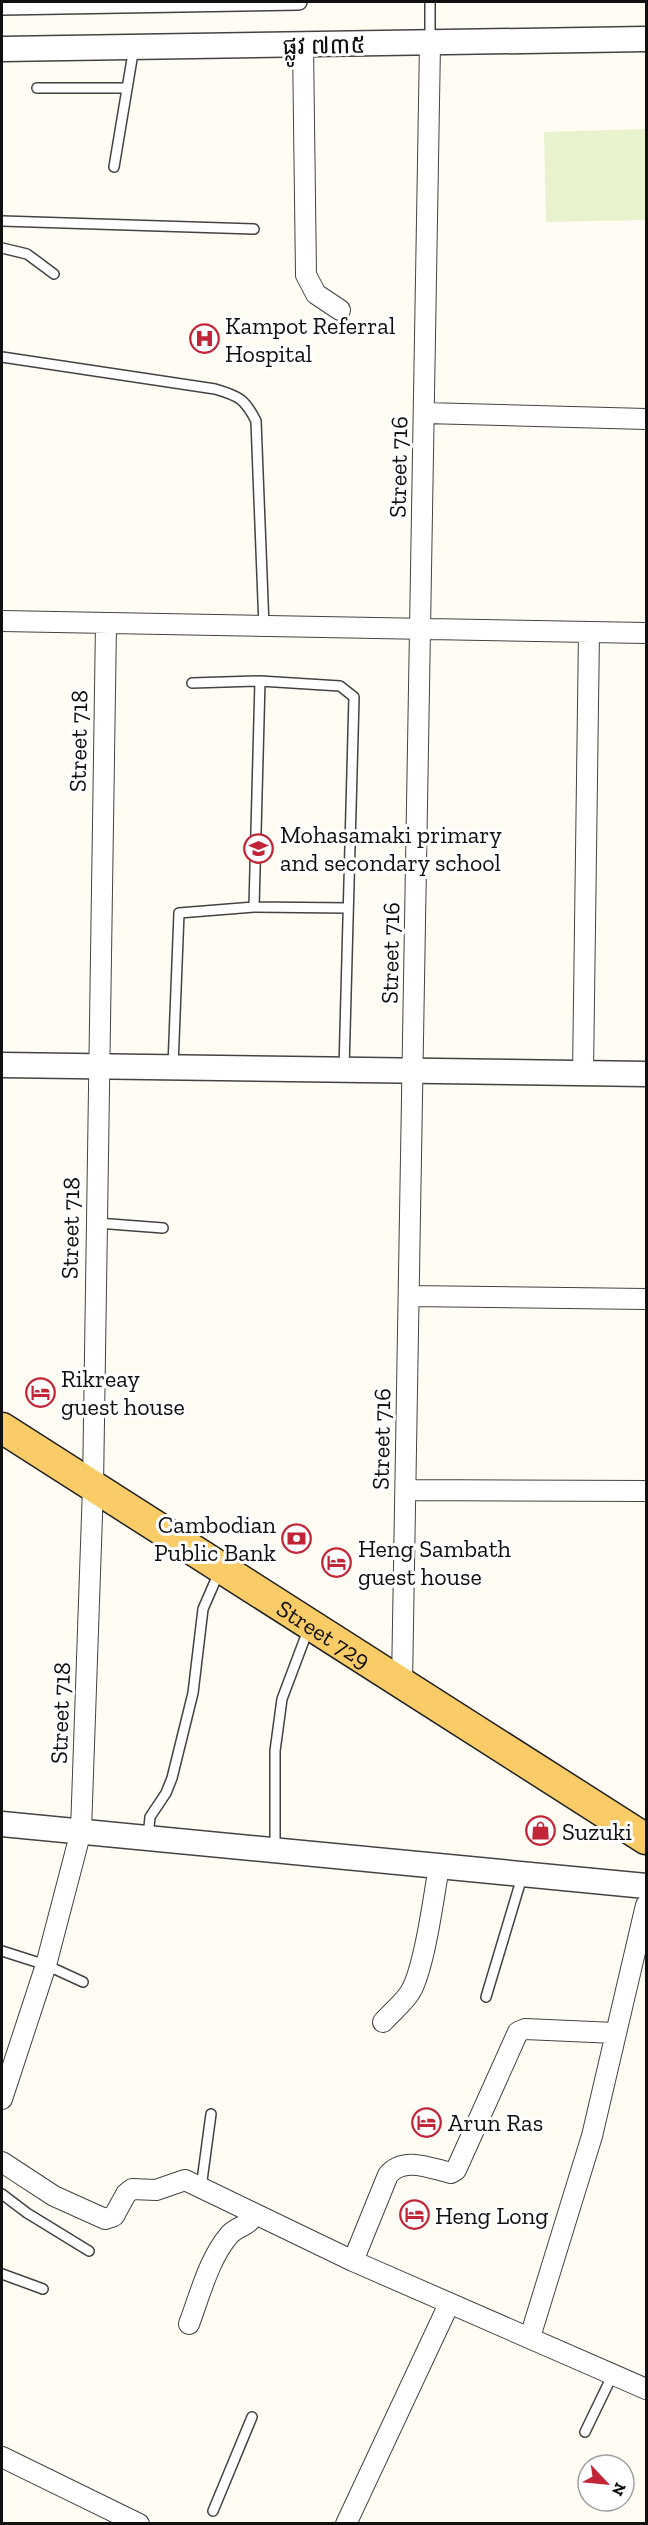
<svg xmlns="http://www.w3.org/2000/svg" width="648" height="2525" viewBox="0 0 648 2525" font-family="'Zilla Slab','Noto Sans Khmer',serif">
  <rect width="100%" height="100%" fill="#fffcf3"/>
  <path fill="#e8f2cd" d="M646,129V220L546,222L544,132Z"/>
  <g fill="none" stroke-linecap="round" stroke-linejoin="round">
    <defs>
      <path id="service" d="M430,41V2
        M37,88H127
        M114,167L134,47
        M2,221L254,229
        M2,248L27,254L54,274
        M2,357L215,389C239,396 245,399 256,421L264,627
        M192,683L260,681L340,686L354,697L344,1069
        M254,907L260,681
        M173,1066L179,913L254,907L347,908
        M97,1223L163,1228
        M148,1837L150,1817L166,1793L172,1778L193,1693L203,1609L220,1570
        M275,1850V1751L282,1699L308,1630
        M2,1951L46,1965L83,1982
        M486,1997L522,1877
        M201,2188L211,2114
        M2,2194L27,2213L89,2251
        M2,2274L43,2289
        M585,2432L613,2374
        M213,2511L252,2417"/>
      <path id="pedestrian" d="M2,7L299,2"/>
      <path id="minor" d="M303,45L306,275L316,294L340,310
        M425,413L646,419
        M2,621L646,633
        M583,1073L589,632
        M409,1296L646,1299
        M406,1490L646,1491
        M402,1683L430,44
        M383,2022C391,2013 402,2004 409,1994C424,1973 434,1895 439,1866
        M2,2099L46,1965L81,1831L93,1487L106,624
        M2,2162L54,2196L105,2219L114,2216L126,2194L132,2189L156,2190L185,2180L353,2261L646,2389
        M353,2261L388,2175C403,2156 430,2168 451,2173L456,2170L518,2032L525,2029L615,2033
        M189,2324C200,2295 209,2258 230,2234C239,2225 249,2227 254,2214
        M530,2337L592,2136L646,1905
        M2,2457L139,2524
        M346,2524L449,2304"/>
      <path id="tertiary" d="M2,49L646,39
        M2,1065L646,1074
        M2,1824L646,1886"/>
      <g id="primary">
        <path id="s1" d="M2,1428L646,1839"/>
      </g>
    </defs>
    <use href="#service" stroke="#434343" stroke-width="12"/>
    <use href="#pedestrian" stroke="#434343" stroke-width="18"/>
    <use href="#minor" stroke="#434343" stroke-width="22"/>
    <use href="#tertiary" stroke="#434343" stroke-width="27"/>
    <use href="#primary" stroke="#212121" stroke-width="33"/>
    <use href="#service" stroke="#fff" stroke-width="9"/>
    <use href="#pedestrian" stroke="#fff" stroke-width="15"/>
    <use href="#minor" stroke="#fff" stroke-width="20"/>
    <use href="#tertiary" stroke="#fff" stroke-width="24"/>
    <use href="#primary" stroke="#f9cc68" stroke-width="30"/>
  </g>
  <defs>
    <symbol id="hospital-ring" viewBox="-11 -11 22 22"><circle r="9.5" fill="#fff" stroke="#c22538" stroke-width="1.5"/><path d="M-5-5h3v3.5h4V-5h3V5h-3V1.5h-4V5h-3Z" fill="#c22538"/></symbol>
    <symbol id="school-ring" viewBox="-11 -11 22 22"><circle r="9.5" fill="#fff" stroke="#c22538" stroke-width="1.5"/><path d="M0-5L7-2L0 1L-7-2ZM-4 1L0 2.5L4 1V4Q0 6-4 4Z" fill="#c22538"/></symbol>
    <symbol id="hotel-ring" viewBox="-11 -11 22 22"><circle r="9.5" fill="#fff" stroke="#c22538" stroke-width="1.5"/><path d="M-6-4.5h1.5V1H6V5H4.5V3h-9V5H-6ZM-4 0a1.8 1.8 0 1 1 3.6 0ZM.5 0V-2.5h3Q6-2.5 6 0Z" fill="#c22538"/></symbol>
    <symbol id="bank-ring" viewBox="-11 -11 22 22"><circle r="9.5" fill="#fff" stroke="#c22538" stroke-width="1.5"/><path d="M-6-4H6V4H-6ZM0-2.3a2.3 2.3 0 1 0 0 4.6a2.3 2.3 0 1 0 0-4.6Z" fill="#c22538"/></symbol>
    <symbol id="shop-ring" viewBox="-11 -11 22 22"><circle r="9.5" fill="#fff" stroke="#c22538" stroke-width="1.5"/><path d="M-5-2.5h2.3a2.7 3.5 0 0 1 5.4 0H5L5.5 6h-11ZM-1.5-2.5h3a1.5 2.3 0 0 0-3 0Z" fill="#c22538"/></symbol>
  </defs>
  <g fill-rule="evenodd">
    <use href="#hospital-ring" x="188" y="322" width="33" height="33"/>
    <use href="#school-ring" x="242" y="832" width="33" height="33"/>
    <use href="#hotel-ring" x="24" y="1376" width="33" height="33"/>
    <use href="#bank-ring" x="280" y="1522" width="33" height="33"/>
    <use href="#hotel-ring" x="320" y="1546" width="33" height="33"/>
    <use href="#shop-ring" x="524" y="1814" width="33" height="33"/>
    <use href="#hotel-ring" x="410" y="2106" width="33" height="33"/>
    <use href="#hotel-ring" x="398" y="2198" width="33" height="33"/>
  </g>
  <g text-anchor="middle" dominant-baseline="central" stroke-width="6" stroke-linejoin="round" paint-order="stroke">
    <g font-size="24" fill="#101010" stroke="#fff">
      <text transform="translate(324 45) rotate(-1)">ផ្លូវ ៧៣៥</text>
      <text transform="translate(398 467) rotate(-89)">Street 716</text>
      <text transform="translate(78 741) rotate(-89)">Street 718</text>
      <text transform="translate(390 953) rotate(-89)">Street 716</text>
      <text transform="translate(70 1228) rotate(-89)">Street 718</text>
      <text transform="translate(381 1439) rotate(-89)">Street 716</text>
      <text stroke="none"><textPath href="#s1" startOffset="382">Street 729</textPath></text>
      <text transform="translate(60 1713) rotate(-88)">Street 718</text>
    </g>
    <g font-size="24" fill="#101010" stroke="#fff" text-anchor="start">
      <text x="225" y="325">Kampot Referral<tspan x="225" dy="28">Hospital</tspan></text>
      <text x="280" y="834">Mohasamaki primary<tspan x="280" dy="28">and secondary school</tspan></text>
      <text x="61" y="1378">Rikreay<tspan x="61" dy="28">guest house</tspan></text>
      <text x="276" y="1524" text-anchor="end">Cambodian<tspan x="276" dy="28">Public Bank</tspan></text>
      <text x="358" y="1548">Heng Sambath<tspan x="358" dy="28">guest house</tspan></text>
      <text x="562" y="1831">Suzuki</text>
      <text x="448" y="2122">Arun Ras</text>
      <text x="435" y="2215">Heng Long</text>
    </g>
  </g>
  <rect width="648" height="2525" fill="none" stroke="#101010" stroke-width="6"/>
  <g transform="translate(606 2483) rotate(116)"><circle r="28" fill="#ffffff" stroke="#9f9f9f" stroke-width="1.5"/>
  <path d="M0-4.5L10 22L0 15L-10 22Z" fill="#c22538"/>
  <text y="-9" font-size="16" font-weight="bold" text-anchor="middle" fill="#101010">N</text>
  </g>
</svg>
